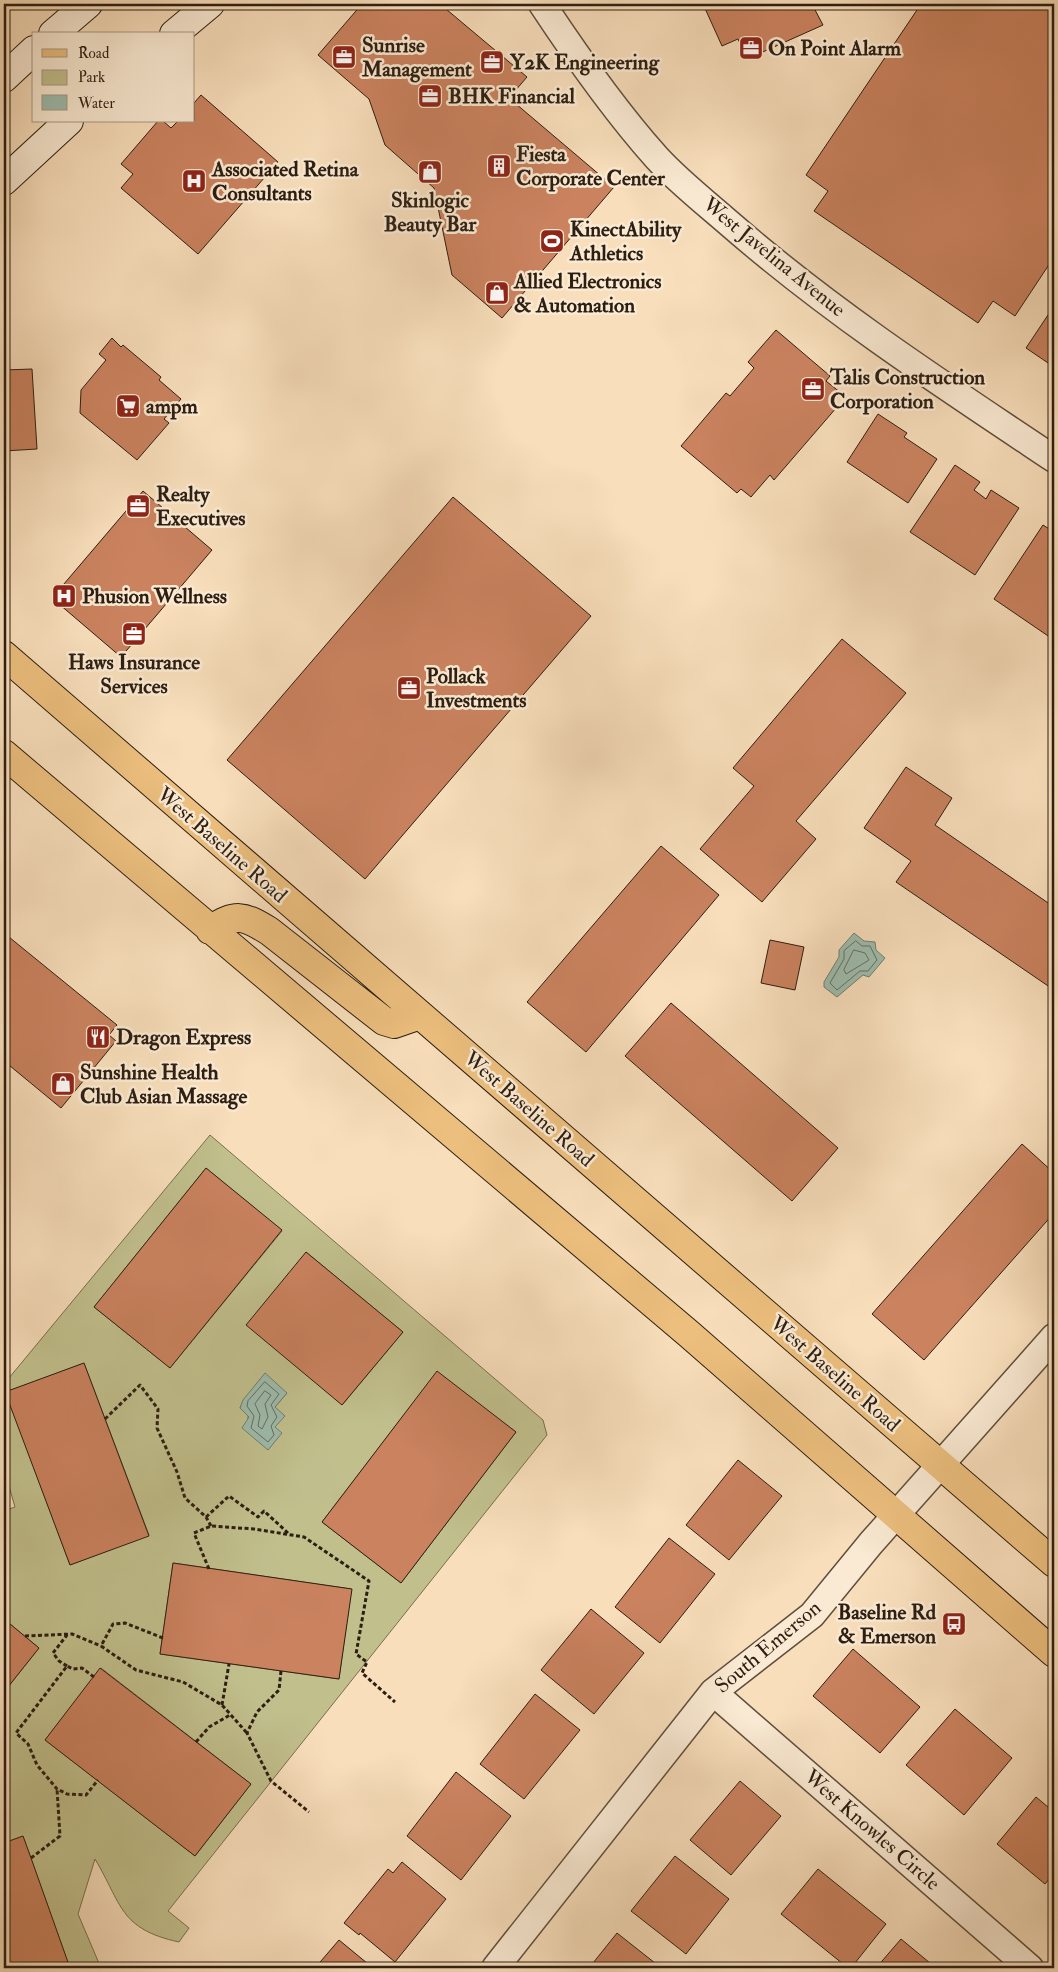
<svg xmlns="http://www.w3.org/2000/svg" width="1058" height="1972" viewBox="0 0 1058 1972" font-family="'IM FELL Double Pica',serif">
  <rect width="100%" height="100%" fill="#f8debb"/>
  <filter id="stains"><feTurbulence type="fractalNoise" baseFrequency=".004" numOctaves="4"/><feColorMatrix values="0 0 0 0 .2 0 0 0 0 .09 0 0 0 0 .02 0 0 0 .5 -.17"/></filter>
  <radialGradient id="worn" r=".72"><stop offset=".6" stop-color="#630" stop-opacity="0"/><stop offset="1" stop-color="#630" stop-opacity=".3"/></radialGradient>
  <path fill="#c1c08d" stroke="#776f50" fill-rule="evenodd" d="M210,1135L543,1420L547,1435L168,1911L189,1928L179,1942C119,1929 122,1904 95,1859L78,1914L101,1968H70L23,1836L4,1843V1692L39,1648L4,1619V1511L15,1507L4,1469V1384ZM206,1168L282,1231L170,1368L94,1307ZM306,1252L403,1332L343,1404H342ZM84,1363L149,1535L70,1565L6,1392ZM437,1372L516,1432L401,1583L322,1522ZM287,1393L275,1407V1427L248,1421V1415L240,1408L242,1404ZM173,1563L351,1589L339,1679L160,1654ZM101,1668L251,1784L195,1856L45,1740Z"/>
  <path fill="#9dbcad" stroke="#707d6f" d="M854,933L864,941L875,942L876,950L885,958L869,977L863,975L837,997L824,987V982L839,957V950Z
    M265,1373L287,1393L275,1407L285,1416L275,1427L282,1433L268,1450L242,1428L249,1417L240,1408L243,1400Z"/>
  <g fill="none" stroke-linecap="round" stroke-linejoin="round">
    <path stroke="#656d60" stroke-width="1" d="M856,941L862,946H870L877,960L868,971H860L837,990L830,983L844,959V951Z
      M854,950L865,953L869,960L846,974L844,970Z
      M265,1382L279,1394L271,1405L277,1417L271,1426L274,1435L268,1442L251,1428L254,1416L247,1406L248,1401Z
      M265,1391L271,1395L265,1404L268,1417L262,1429L258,1426L260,1415L255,1404Z"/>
  </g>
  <path fill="#ca825f" stroke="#2d1e12" d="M362,4H440L527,77L509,98L614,187L502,318L452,275L434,188L385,145L369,99L318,55Z
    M703,4H823L814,8L823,25L747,59L738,39L722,46Z
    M921,4H1054V257L1015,316L993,301L978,323L814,211L828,191L806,175Z
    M201,95L278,162L198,254L121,188L133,174L121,164L158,121H163L171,128L178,121H194V103Z
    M1054,306V367L1026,348Z
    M776,330L830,376L826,381L841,393L832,403L837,407L774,480L770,475L751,497L741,489L737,493L681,446L726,393L730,396L754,368L748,362Z
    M112,338L121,347L123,345L161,377L159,380L181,399L164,419L169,423L137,460L80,413L81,390L106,360L99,354Z
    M32,369L37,449L4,451V370Z
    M878,414L907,433L904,437L937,459L908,503L847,462Z
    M955,465L980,482L974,490L986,499L991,490L1019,508L975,575L910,532Z
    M143,491L212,550L121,657L52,598Z
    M453,497L591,616L365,879L227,760Z
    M1043,525L1054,532V640L994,599Z
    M842,639L906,693L796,821L816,839L762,902L700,849L754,786L733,768Z
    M906,767L952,798L935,825L1054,907V990L896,882L911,861L864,828Z
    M661,846L719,895L586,1052L527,1002Z
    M4,933L117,1025L109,1035L116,1041L61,1108L4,1061Z
    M770,940L804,947L795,990L761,983Z
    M671,1003L838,1148L792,1201L625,1056Z
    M1022,1144L1054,1173V1213L924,1360L872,1314Z
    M206,1168L282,1230L170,1368L94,1307Z
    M306,1252L403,1332L342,1405L246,1325Z
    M84,1363L149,1536L70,1565L5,1392Z
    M437,1371L516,1432L401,1583L322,1522Z
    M738,1460L782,1496L729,1560L686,1525Z
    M669,1538L715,1574L660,1643L615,1607Z
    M173,1563L352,1589L339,1679L160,1654Z
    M591,1609L644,1653L594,1714L541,1670Z
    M4,1619L39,1648L4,1692Z
    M853,1649L920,1707L880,1753L813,1696Z
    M100,1668L251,1784L195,1856L45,1740Z
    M535,1694L580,1730L524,1799L480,1764Z
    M955,1709L1012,1758L964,1815L906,1765Z
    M456,1772L511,1816L461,1880L407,1836Z
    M740,1781L781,1816L731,1875L690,1840Z
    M1036,1797L1054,1812V1873L1045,1884L997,1844Z
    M23,1836L31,1858L70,1968H4V1843Z
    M675,1856L729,1899L686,1954L631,1911Z
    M402,1862L446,1899L395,1962L360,1933L359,1935L344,1923L388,1869L393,1873Z
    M818,1869L886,1924L851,1968H848L781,1914Z
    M617,1933L660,1967L659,1968H589Z
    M901,1939L936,1968H876Z
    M339,1940L373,1968H315Z"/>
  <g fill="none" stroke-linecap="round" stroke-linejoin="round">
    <defs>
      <path id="minor" d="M542,4C577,57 614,110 657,158C679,182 706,203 730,224C831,312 943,385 1054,459
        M713,1692L1030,1968
        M495,1968L713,1692L812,1615L871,1543L1054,1337"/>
      <path id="secondary" d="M53,34L88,4
        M174,34L210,4
        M4,78L34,50
        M4,181L69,121"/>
      <path id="primary" d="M4,655L1054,1563
        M4,754L689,1334L1054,1653
        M210,930C236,913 243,915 269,931L384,1021L394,1024L420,1015"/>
    </defs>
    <use href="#minor" stroke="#604e3c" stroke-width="29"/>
    <use href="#secondary" stroke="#2d1e12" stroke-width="30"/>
    <use href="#primary" stroke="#2d1e12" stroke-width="30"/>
    <path stroke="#2d1e12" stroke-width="3" stroke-dasharray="4 2.5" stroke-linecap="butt" d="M105,1419L140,1385L158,1409L157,1428L177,1472L185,1498L206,1517L211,1526
      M206,1517L229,1496L258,1517L264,1511L288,1533
      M209,1569L194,1533L211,1526L254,1529L304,1537L369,1581L356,1654L367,1662L362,1673L395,1702
      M25,1636L72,1634L101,1646
      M163,1638L125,1623L113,1624L101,1646L136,1670L183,1682L222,1705L247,1733
      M67,1666L59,1661L53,1653L67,1635
      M281,1671L279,1690L257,1712L247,1733L271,1781L309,1812
      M94,1677L82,1668L73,1669L67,1666L16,1733L28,1744L37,1765L57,1789L67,1794L86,1795L98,1780
      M222,1705L229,1664
      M196,1742L209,1727L230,1715
      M31,1858L60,1836L57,1789"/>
    <use href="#minor" stroke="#faead3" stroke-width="26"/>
    <use href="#secondary" stroke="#faead3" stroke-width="28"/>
    <use href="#primary" stroke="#ecbf7e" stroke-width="28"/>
  </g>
  <defs>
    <symbol id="office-square" viewBox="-11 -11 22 22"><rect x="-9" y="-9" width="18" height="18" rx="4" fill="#8f2418" stroke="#faead3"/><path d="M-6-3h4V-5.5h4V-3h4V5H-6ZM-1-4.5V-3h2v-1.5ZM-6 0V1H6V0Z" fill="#fff"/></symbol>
    <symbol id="building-square" viewBox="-11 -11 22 22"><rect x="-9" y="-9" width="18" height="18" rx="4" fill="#8f2418" stroke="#faead3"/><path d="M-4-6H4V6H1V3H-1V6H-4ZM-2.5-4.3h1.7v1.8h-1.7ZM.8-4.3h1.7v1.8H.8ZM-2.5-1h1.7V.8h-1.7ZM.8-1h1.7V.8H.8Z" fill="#fff"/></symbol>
    <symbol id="shop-square" viewBox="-11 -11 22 22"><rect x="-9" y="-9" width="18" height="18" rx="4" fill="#8f2418" stroke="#faead3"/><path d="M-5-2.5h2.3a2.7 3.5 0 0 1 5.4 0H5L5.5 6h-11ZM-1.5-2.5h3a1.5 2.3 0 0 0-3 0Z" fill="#fff"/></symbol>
    <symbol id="hospital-square" viewBox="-11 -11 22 22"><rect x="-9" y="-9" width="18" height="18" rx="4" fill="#8f2418" stroke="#faead3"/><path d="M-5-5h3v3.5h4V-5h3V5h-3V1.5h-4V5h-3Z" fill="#fff"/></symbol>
    <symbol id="stadium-square" viewBox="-11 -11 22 22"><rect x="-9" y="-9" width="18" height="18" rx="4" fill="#8f2418" stroke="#faead3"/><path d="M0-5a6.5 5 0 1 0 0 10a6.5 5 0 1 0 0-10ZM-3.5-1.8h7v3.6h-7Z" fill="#fff"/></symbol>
    <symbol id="supermarket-square" viewBox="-11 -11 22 22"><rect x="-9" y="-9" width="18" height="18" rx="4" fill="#8f2418" stroke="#faead3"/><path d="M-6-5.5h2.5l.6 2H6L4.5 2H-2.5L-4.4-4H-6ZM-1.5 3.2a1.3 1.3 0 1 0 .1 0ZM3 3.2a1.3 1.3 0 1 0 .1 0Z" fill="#fff"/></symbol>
    <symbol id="restaurant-square" viewBox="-11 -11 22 22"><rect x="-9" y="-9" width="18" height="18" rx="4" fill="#8f2418" stroke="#faead3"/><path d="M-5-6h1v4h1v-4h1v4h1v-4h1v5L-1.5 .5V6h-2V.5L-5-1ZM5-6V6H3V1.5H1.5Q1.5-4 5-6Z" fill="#fff"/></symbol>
    <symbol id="bus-square" viewBox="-11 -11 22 22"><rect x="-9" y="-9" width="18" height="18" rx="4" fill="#8f2418" stroke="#faead3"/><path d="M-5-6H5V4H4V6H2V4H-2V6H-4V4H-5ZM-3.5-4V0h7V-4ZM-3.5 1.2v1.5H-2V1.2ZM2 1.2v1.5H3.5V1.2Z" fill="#fff"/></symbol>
  </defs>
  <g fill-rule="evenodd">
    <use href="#office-square" x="737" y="34" width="28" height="28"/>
    <use href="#office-square" x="330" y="43" width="28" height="28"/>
    <use href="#office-square" x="478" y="48" width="28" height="28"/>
    <use href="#office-square" x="416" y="82" width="28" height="28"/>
    <use href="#building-square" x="485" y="152" width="28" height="28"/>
    <use href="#shop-square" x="416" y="158" width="28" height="28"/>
    <use href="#hospital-square" x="180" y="167" width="28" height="28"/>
    <use href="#stadium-square" x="538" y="227" width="28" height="28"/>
    <use href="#shop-square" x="483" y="279" width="28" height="28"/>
    <use href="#office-square" x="799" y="375" width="28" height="28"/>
    <use href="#supermarket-square" x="114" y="392" width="28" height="28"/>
    <use href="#office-square" x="124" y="492" width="28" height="28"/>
    <use href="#hospital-square" x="50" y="582" width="28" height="28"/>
    <use href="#office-square" x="120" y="620" width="28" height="28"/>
    <use href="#office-square" x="395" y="674" width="28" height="28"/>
    <use href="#restaurant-square" x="84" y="1023" width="28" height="28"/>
    <use href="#shop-square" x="49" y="1070" width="28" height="28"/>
    <use href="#bus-square" x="940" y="1610" width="28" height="28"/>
  </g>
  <g text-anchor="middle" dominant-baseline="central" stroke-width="5" stroke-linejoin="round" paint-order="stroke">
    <g font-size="21" font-weight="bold" fill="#2d1e12" stroke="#faead3" text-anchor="start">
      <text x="362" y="45">Sunrise<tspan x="362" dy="24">Management</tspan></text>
      <text x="768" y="48">On Point Alarm</text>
      <text x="510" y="62">Y2K Engineering</text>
      <text x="448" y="96">BHK Financial</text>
      <text x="516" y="154">Fiesta<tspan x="516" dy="24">Corporate Center</tspan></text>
      <text x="212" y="169">Associated Retina<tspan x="212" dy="24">Consultants</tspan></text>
      <text x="430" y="200" text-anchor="middle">Skinlogic<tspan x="430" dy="24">Beauty Bar</tspan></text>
      <text x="570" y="229">KinectAbility<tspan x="570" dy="24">Athletics</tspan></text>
      <text x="514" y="281">Allied Electronics<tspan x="514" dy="24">&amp; Automation</tspan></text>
      <text x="830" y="377">Talis Construction<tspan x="830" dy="24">Corporation</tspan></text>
      <text x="146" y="406">ampm</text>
      <text x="156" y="494">Realty<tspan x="156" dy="24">Executives</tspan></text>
      <text x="82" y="596">Phusion Wellness</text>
      <text x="134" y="662" text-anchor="middle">Haws Insurance<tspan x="134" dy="24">Services</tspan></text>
      <text x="426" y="676">Pollack<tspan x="426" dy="24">Investments</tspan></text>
      <text x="116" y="1037">Dragon Express</text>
      <text x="80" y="1072">Sunshine Health<tspan x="80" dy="24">Club Asian Massage</tspan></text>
      <text x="936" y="1612" text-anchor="end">Baseline Rd<tspan x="936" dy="24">&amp; Emerson</tspan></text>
    </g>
    <g font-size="21" fill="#2d1e12" stroke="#faead3">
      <text transform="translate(774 257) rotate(39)">West Javelina Avenue</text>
      <text transform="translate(222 845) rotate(41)">West Baseline Road</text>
      <text transform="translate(529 1109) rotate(41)">West Baseline Road</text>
      <text transform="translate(835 1374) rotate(41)">West Baseline Road</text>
      <text transform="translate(768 1647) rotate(-40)">South Emerson</text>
      <text transform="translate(872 1830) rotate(41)">West Knowles Circle</text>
    </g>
  </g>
  <rect width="1058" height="1972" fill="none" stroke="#f8debb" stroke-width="20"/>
  <rect x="5" y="5" width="1048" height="1962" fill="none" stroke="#2d1e12" stroke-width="2.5"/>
  <rect x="10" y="10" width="1038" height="1952" fill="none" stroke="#2d1e12"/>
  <rect x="32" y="32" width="162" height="90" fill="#faead3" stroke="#a89886"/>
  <rect x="42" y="49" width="25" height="8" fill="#ecbf7e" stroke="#a89886"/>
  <text x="78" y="58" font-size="15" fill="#2d1e12">Road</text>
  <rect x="42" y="70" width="25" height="15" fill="#c1c08d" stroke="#a89886"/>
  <text x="78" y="82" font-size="15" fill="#2d1e12">Park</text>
  <rect x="42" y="95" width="25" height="15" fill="#9dbcad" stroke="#a89886"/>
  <text x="78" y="108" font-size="15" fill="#2d1e12">Water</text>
  <rect width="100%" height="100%" filter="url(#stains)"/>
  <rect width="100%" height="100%" fill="url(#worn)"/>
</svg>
